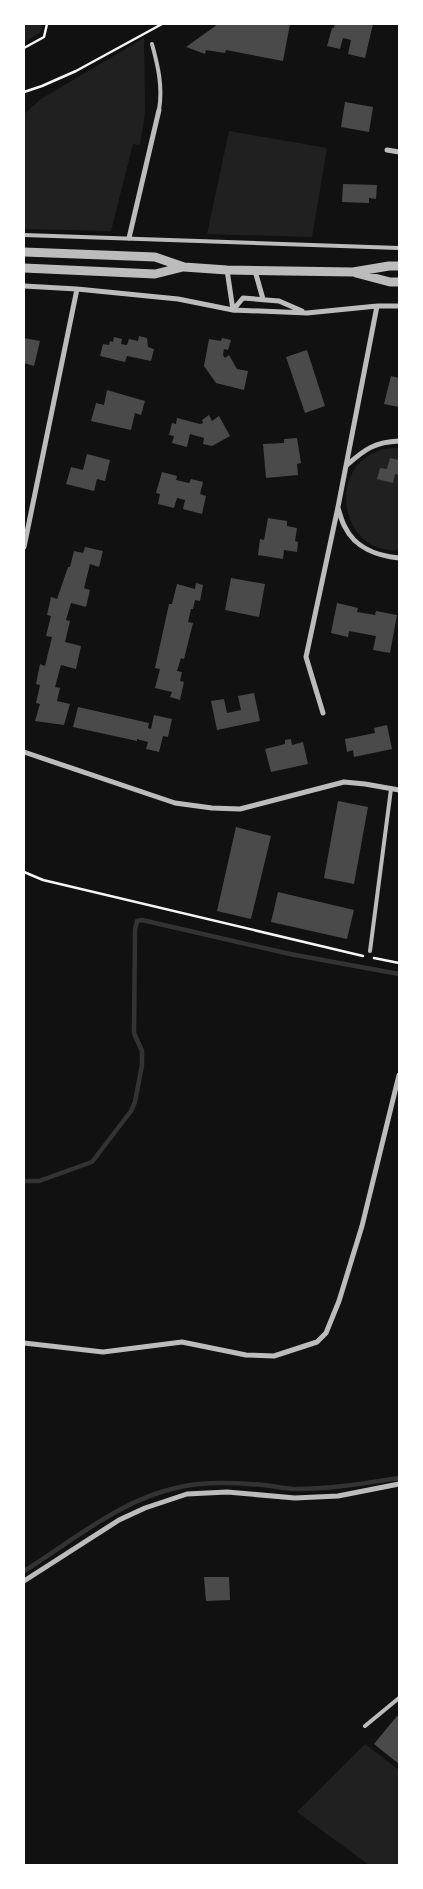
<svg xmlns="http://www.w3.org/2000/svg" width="423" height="1889" viewBox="0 0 423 1889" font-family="'IBM Plex Serif',serif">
  <rect width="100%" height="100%" fill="#111"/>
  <path fill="#202020" d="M24,24H40L42,26L40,33L24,42Z
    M144,38L145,112L140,145L133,144L111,231L24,229V114L41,99Z
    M229,131L327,148L312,237L207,234Z
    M399,448V550C339,555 325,464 384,449C389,448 394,448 399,448Z
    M365,1744L399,1770V1865H369L297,1812Z"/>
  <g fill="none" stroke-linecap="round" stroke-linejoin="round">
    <path stroke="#333" stroke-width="4.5" d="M24,1181H39L92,1162L131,1111L135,1102L142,1065V1051L134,1033L135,930L137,921L142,920L290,954L399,974
      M24,1571C74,1540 121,1499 180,1487C206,1481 237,1483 263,1485C275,1486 286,1489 297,1489C332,1489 365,1483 399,1478"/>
  </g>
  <path fill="#4a4a4a" d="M218,24H290L283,61L226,50L225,53L206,50L205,54L186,47Z
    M335,24H373L365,58L348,54L351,40L343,38L340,49L327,46L332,28H334Z
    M345,102L373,107L369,132L341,127Z
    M343,184L377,185L376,199L369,198V203L342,202Z
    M139,336L147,338L148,347L154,349L151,361L127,356L125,362L100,356L103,344L109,345L110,341L113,342L114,337L122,339L121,344L127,345L129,339L138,341Z
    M24,338L40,341L34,366L24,363Z
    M222,338L231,340L228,350L224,349L223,355L225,358L229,355L237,369L248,371L244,390L216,383L204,366L209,339L221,341Z
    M307,350L325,406L305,413L286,357Z
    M391,376L399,378V407L384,404Z
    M107,390L145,401L141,415L135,413L131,430L91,421L96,403L104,405Z
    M209,415L212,421L219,416L230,436L212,446L203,444L204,438L190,434L187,447L172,443L174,436L169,435L172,423L176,424L177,418L200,424L203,423L202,420Z
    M297,438L301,463L297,464L298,475L266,478L263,444L284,443V439Z
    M87,454L110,460L105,481L97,479L94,491L66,484L71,467L83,470Z
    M390,458L399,460V475L395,474L393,483L377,479L380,468L387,469Z
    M162,472L177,476L176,480L189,483L191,479L203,482L200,494L206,496L202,514L183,509L185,500L177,498L174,508L158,504L160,494L156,493Z
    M268,518L287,521V526L297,528L295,541L298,542L297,552L284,550L283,559L258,555L260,539L264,540Z
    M85,547L103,551L99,567L90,564L84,588L90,590L86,607L71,603L66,620L70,621L65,642L81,646L76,669L61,665L55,687L60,688L57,701L70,704L64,725L35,721L40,704L36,703L40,685L36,684L40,664L45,666L52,637L46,636L51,616L47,615L51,597L57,599L68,567H70L74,551L83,553Z
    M231,578L265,584L259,617L225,610Z
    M196,583L203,585L200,601L195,600L193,609H191L188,622L193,623L184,659L181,658L177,671L182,672L180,681L184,682L180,700L170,697L172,692L155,688L160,669L155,668L169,604H172L177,584L195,589Z
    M337,603L358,608L357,612L375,615L376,611L397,615L390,653L373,650L376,636L349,631L348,637L331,633Z
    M254,693L260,721L217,730L211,701L224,699L227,713L241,710L238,696Z
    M78,707L149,723L148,728L151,729L154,715L172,719L168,737L163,736L159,752L146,749L148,742L137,739V741L73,727Z
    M387,725L392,749L354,757L353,750L347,752L345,739L375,733L374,728Z
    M291,739L292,745L303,742L308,764L271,772L265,749L285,744V740Z
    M338,801L368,807L354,884L324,878Z
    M236,827L271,836L251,919L217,911Z
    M278,892L354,910L347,939L271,922Z
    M204,1577H229L230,1600L206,1601Z
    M397,1716L399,1717V1764L374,1744Z"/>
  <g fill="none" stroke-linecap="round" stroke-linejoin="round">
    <path stroke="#f5f5f5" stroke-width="2.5" d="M24,48L44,37L47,24
      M24,92L42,86L76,71L162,24
      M24,872L43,880L363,956
      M374,958L399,963"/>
    <path stroke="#bcbcbc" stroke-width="4" d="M152,44C158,66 163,87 159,110
      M24,235L399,248
      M370,951L391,789
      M365,1726L399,1698"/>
    <path stroke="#bcbcbc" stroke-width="5" d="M387,150L399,152
      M129,238L159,110
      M227,270L233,310
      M255,271L263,299
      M24,286L77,289L178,299L233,310L307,313L377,306H399
      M233,310L243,298L279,301L302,311
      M347,465C365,449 375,442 399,441
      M338,508C340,514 342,522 345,527C355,548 378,556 399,558
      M24,547L77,289
      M323,713L306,657L338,507L377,306
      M24,752L175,803L212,808L240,809L344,782L365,784L399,790
      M24,1343L103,1352L182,1342L246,1355L274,1356L317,1342L326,1333L339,1301L362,1226L399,1075
      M24,1581L119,1520L145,1508L187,1494L227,1492L295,1498L338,1496L399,1484"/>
    <path stroke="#bcbcbc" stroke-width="9" d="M24,252L155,257L184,267L227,270L353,272L389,266H399
      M24,268L155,274L183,267
      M356,273L390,282H399"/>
  </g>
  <rect width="423" height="1889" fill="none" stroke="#ffffff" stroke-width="50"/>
</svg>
